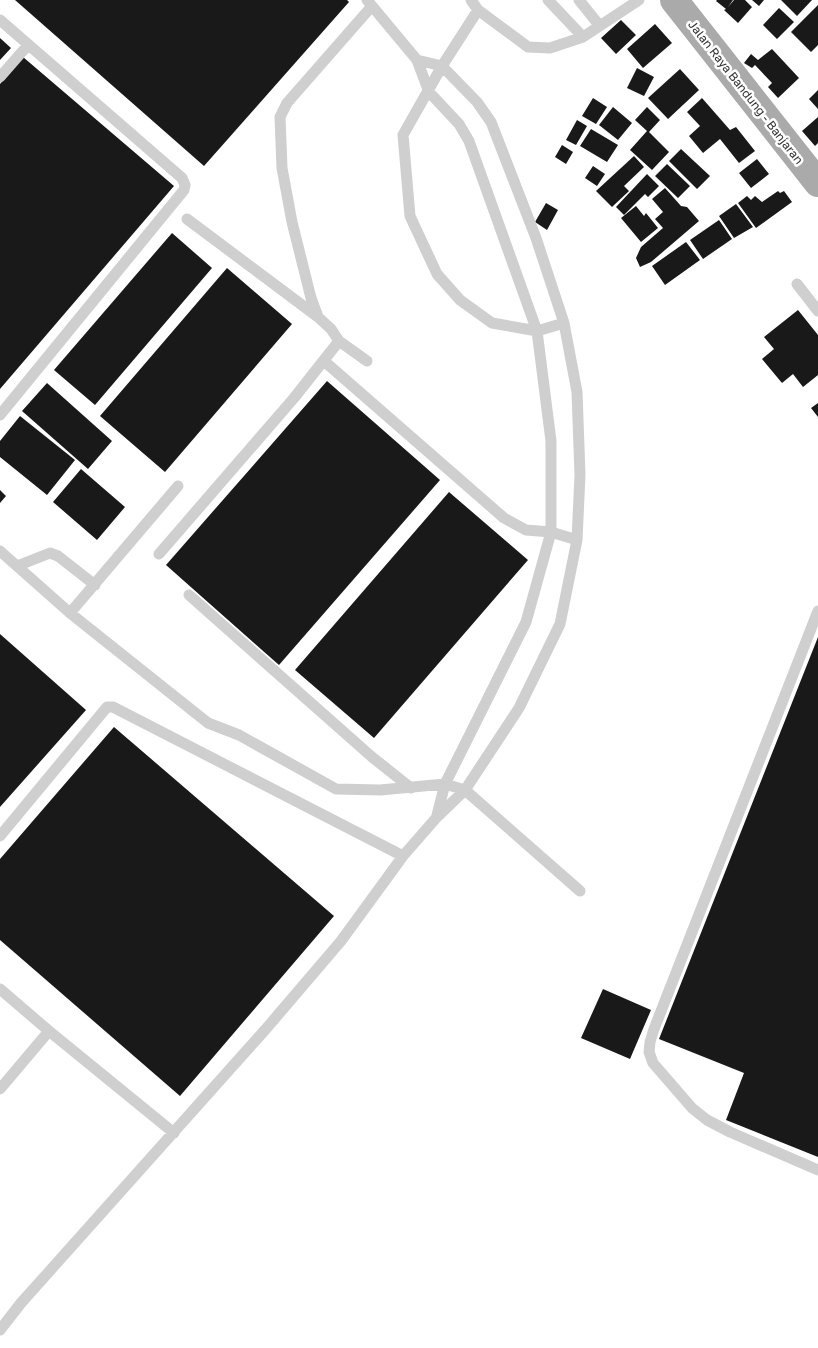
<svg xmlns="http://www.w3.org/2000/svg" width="818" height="1348" viewBox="0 0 818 1348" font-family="'Golos Text',sans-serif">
  <rect width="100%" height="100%" fill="#fff"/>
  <path fill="#191919" d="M15,0H347L349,2L204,166Z
    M717,0H733L728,7L734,0H745L752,7L738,23L724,10L726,9L716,1Z
    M752,0H764L759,6Z
    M781,0H812L797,16Z
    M818,5V45L811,52L791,32Z
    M779,8L794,22L777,39L763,25Z
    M621,20L636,35L616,54L601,38Z
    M655,24L672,43L643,68L627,49Z
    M0,38L11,48L0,60Z
    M772,49L799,78L778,98L768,87L772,83L755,65L752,68L744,63L751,54L758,60Z
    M23,57L174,186L0,389V84Z
    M637,68L654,77L644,96L627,88Z
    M680,69L699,90L668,119L648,98Z
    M818,90V109L809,99Z
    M593,98L607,107L596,124L582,116Z
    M702,98L730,130L736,127L755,151L739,163L720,139L703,153L689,136L700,126L687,112Z
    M613,107L632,123L618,140L599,125Z
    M647,107L660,120L649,132L669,152L652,170L630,150L647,131L635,120Z
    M818,117V143L815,146L802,131Z
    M577,120L587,126L576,145L566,140Z
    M591,129L618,145L607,162L580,146Z
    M562,145L573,152L566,164L555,157Z
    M681,149L710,176L697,189L669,161Z
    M634,156L644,167L624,186L629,191L612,207L596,191Z
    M757,159L769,174L751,188L739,173Z
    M667,164L690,186L678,198L655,176Z
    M593,166L605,174L597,186L585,178Z
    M647,174L659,186L648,197L645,194L624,215L616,207Z
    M665,188L681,206L687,207L699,221L651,262L640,267L636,258L641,247L663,228L655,219L663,212L652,199Z
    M778,191L780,193L784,191L792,202L756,228L738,203L747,196L751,200L755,196L762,202Z
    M546,203L558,210L547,230L535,222Z
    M736,204L753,227L734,238L719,216Z
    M636,206L644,216L646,213L658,228L641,242L621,218Z
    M719,220L732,239L703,259L690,240Z
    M172,233L212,268L95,405L54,370Z
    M686,242L700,260L665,285L652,266Z
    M227,268L292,324L165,472L100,416Z
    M798,310L818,335V375L803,387L793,374L782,383L762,359L774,349L764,337Z
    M327,381L440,480L279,665L166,565Z
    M47,383L112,441L88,469L22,411Z
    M818,403V417L811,408Z
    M20,416L75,460L47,495L0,457V441Z
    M81,469L125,507L97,540L53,502Z
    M0,490L6,496L0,503Z
    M449,492L528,560L374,738L295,670Z
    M0,634L86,710L0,807Z
    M818,637V1157L726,1120L744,1073L659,1039Z
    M114,727L334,916L180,1096L0,940V859Z
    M603,989L651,1010L630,1059L581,1038Z"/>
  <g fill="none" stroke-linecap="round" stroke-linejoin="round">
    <path stroke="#cfcfcf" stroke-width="11" d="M367,0L417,60L429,92L459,124L469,141L537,331L551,441V532L526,622L445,784L437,815
      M471,0L478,10L528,47L550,48L583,37L639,0
      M548,0L583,37
      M579,0L599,25
      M478,10L442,66L403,135L410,216L437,274L460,300L492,323L537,331L564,323
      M0,20L182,178L185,185L184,190L0,415
      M0,77L28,45
      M187,219L318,317
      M797,284L818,311
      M339,341L367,361
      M324,361L504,518L526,530L551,532L577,540
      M0,551L70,613L208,723L239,735L336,789L380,790L445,784L465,790L580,891
      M159,554L294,398L339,341L331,329L318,317L311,298L292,222L282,168L280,117L287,103L372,6
      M17,566L50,553L58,556L95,585
      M189,595L372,757L411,788
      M818,611L654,1029L650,1042L649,1052L653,1063L692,1108L707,1120L730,1132L818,1170
      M70,613L178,486
      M0,836L107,707H113L403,856
      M0,989L49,1031L174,1133
      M0,1089L49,1031
      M0,1330L21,1303L265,1030L341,941L403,856L437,817L465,790L519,708L560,624L577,540L580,475L577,392L564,323L536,238L491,122L477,102L442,66L417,60"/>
    <path stroke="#aaa" stroke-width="28" d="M674,0L818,183"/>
  </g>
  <g text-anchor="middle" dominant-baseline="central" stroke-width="5" stroke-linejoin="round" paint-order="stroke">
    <g font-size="12" fill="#323232" stroke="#fff">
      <text transform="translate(746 92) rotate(52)">Jalan Raya Bandung - Banjaran</text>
    </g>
  </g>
</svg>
